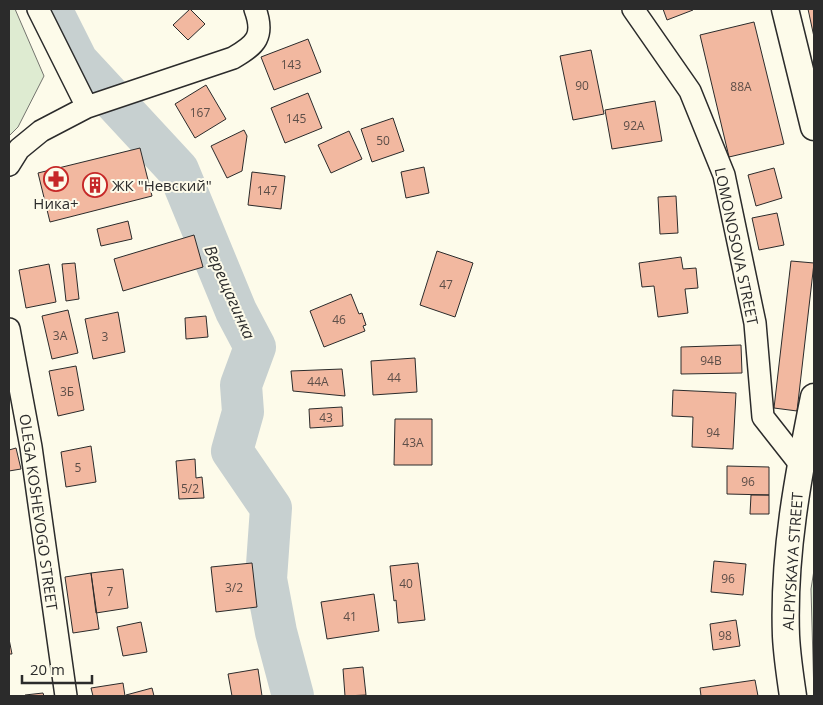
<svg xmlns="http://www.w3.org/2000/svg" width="823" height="705" viewBox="0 0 823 705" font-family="'Open Sans',sans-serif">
  <rect width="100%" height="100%" fill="#fdfbea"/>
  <path fill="#deebd1" stroke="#74746e" d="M9,9H15L44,76L18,127L9,136Z
    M814,570V696L811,589Z"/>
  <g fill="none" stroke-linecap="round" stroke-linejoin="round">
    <path stroke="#c7d0d0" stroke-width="42" d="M51,9L77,61L178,170L236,311L255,347L241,385L243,412L232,451L271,508L266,579L276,632L293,696"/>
  </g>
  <path fill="#f2b8a0" stroke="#2b2b2b" d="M190,9L205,24L188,40L173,25Z
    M663,9H692L693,10L667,20Z
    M808,9H814V37Z
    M754,22L784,144L729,157L700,35Z
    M308,39L321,72L274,90L261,57Z
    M591,50L604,114L573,120L560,56Z
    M206,85L226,119L195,138L175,104Z
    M308,93L322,128L285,143L271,108Z
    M655,101L662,141L612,149L605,110Z
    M393,118L404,151L372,162L361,129Z
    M244,130L247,136L242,171L227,178L211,146Z
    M349,131L362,159L331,173L318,145Z
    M140,148L152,196L50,222L38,173Z
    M424,167L429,193L406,198L401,172Z
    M774,168L782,198L756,206L748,175Z
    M252,172L285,176L281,209L248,205Z
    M676,196L678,233L660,234L658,197Z
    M777,213L784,245L759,250L752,218Z
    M128,221L132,239L101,246L97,229Z
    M194,235L203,267L123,291L114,259Z
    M437,251L473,263L455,317L420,305Z
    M681,257L683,269L696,268L698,288L685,289L688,313L658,317L654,286L642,287L639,263Z
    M791,261L814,263L797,411L774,408Z
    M75,263L79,299L66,301L62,264Z
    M49,264L56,302L26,308L19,270Z
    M351,294L359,314L362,313L366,325L363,326L365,331L324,347L310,311Z
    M68,310L78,353L52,359L42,316Z
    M118,312L125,352L93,359L85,319Z
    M206,316L208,337L186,339L185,318Z
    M741,345L742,373L681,374V347Z
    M415,358L417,392L373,395L371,361Z
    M76,366L84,410L58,416L49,371Z
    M342,369L345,396L293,391L291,371Z
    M673,390L736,393L733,449L692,447L693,417L672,416Z
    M342,407L343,426L310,428L309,409Z
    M395,419H432V465H394Z
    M91,446L96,482L66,487L61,452Z
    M16,448L21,469L9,471V450Z
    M195,459L196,478L202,477L204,498L179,499L176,461Z
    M727,466L769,467V495L727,494Z
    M751,495H769V514H750Z
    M714,561L746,564L743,595L711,592Z
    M252,563L257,607L216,612L211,567Z
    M418,563L425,620L398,623L396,600L394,601L390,566Z
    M123,569L128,608L96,613L91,573Z
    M91,573L99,629L73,633L65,577Z
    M374,594L379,631L327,639L321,602Z
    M736,620L740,646L713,650L710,624Z
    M141,622L147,652L123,656L117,627Z
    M9,639L12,654H9Z
    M363,667L366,695L345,696L343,669Z
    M258,669L262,696H232L228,674Z
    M755,680L758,696H701L700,688Z
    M123,683L125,696H93L91,688Z
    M152,688L154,696H126V695Z
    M43,693L44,696H26L25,695Z"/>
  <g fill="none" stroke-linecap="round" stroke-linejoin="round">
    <defs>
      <path id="minor" d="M38,9L87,107
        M633,9L690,91L724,175L755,323L763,417L800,464
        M9,165L19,149L41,131L87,107L233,58C256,45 265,36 255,9
        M9,329L31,447L66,696"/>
      <path id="tertiary" d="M785,9L814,127
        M793,696C790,676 787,656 786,636C783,555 798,476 814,397"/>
    </defs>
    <use href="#minor" stroke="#2b2b2b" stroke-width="24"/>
    <use href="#tertiary" stroke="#2b2b2b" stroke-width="29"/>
    <use href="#minor" stroke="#fdfbea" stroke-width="21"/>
    <use href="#tertiary" stroke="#fdfbea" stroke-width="26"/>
  </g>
  <defs>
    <symbol id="pharmacy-ring" viewBox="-11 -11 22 22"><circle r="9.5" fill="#fdfbea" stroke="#c62828" stroke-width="1.5"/><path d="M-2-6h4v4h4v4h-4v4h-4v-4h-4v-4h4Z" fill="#c62828"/></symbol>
    <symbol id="building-ring" viewBox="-11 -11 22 22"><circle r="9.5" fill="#fdfbea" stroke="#c62828" stroke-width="1.5"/><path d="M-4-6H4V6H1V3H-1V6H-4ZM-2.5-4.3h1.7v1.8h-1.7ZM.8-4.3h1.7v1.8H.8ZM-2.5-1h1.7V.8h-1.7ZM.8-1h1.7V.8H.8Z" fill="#c62828"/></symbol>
  </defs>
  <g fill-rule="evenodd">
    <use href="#pharmacy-ring" x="42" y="165" width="28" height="28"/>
    <use href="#building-ring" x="81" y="171" width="28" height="28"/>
  </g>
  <g text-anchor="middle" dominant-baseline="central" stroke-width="4" stroke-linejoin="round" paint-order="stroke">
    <g font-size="12" fill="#5d4e48">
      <text x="291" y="64">143</text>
      <text x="582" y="85">90</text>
      <text x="741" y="86">88А</text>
      <text x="200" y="112">167</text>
      <text x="296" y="118">145</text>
      <text x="634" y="125">92А</text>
      <text x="383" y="140">50</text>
      <text x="267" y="190">147</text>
      <text x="446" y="284">47</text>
      <text x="339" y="319">46</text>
      <text x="60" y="335">3А</text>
      <text x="105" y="336">3</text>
      <text x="711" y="360">94В</text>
      <text x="394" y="377">44</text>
      <text x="318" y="381">44А</text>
      <text x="67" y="391">3Б</text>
      <text x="326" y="417">43</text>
      <text x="713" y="432">94</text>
      <text x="413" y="442">43А</text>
      <text x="78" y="467">5</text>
      <text x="748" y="481">96</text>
      <text x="190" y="488">5/2</text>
      <text x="728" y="578">96</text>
      <text x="406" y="583">40</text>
      <text x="234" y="587">3/2</text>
      <text x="110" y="591">7</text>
      <text x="350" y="616">41</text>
      <text x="725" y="635">98</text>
    </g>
    <g font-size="15" fill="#2b2b2b" stroke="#fdfbea" text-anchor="start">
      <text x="112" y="185">ЖК "Невский"</text>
      <text x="56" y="203" text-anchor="middle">Ника+</text>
    </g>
    <g font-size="15" fill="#2b2b2b" stroke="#fdfbea">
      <text transform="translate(737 246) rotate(78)">LOMONOSOVA STREET</text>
      <text transform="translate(39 512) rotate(82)">OLEGA KOSHEVOGO STREET</text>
      <text transform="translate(792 561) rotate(-86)">ALPIYSKAYA STREET</text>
    </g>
    <g font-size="16" font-style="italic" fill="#2b2b2b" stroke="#fdfbea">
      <text transform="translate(230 292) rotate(66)">Верещагинка</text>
    </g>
  </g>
  <rect width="823" height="705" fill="none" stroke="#2b2b2b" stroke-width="20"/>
  <path d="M22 675v8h70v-8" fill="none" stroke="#2b2b2b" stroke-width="2.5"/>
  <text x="30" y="675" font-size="15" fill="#2b2b2b" stroke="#fdfbea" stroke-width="4" paint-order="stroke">20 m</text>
</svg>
